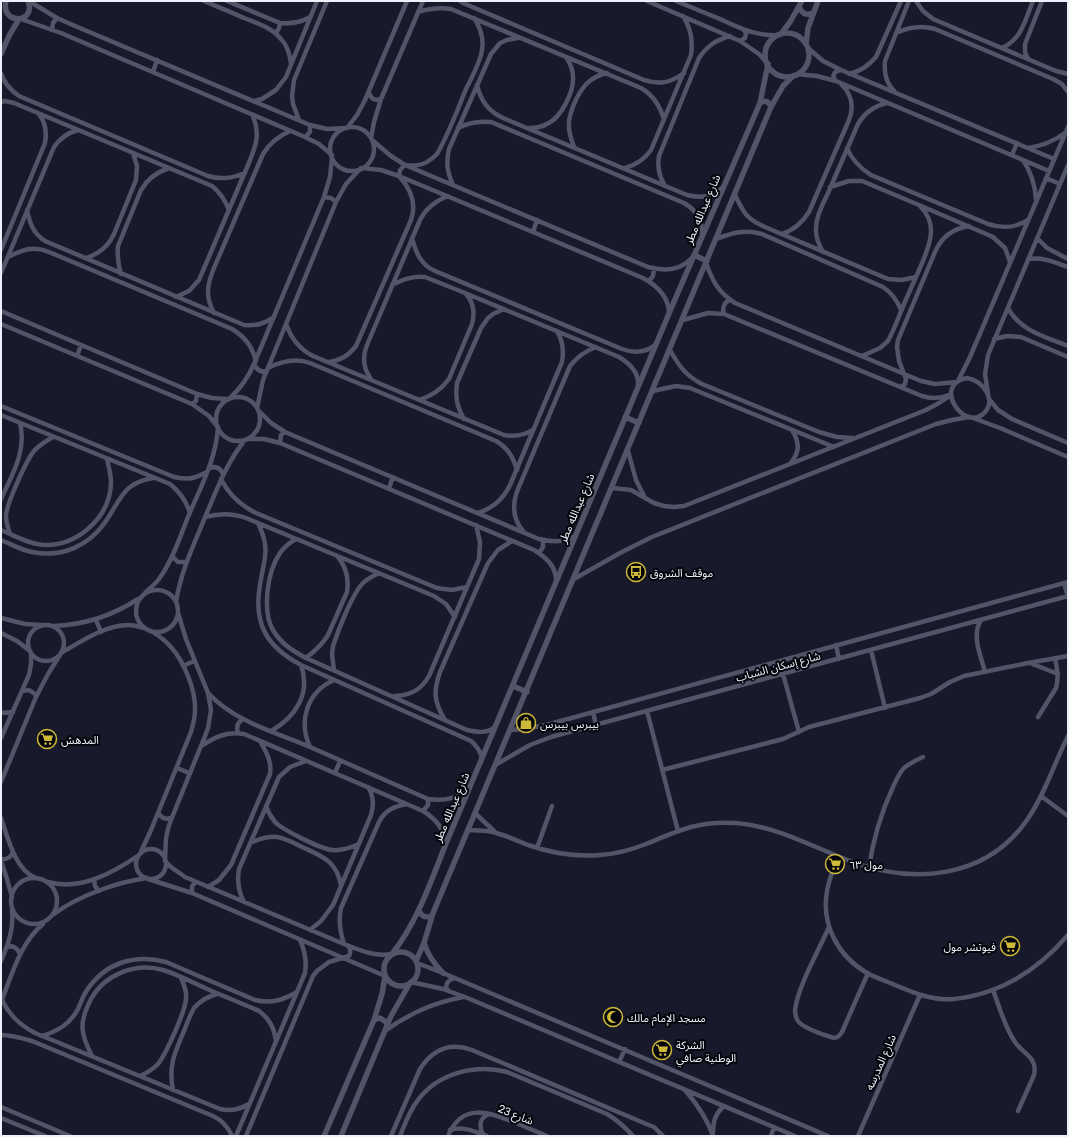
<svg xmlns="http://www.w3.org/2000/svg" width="1069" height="1137" viewBox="0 0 1069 1137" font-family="'Golos Text','Noto Sans Arabic',sans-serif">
  <rect width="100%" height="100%" fill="#18192a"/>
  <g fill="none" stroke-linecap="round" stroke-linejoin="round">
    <path stroke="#525468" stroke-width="4.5" d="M29,1L57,18L75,26L310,125L327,129L345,128
      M204,1C218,7 231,12 244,18C257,23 272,28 281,39C288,46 290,55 291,64
      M227,1L280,23C291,24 300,23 310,17
      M460,1L463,3L644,80C660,85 670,83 684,73
      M647,1L740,41L759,54L768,64
      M676,1C691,7 705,13 720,19C739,28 758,37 780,35
      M916,1L923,11L933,19L1056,71L1068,74
      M418,12C430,8 439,7 451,9L641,88C653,95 660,105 664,120
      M21,19L61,33L305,137L319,144L332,155
      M52,30L53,23L57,18
      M276,33L279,28L280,23
      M896,33C909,27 921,25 935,29L1053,79L1062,84L1068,92
      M740,41L745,38L746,33L744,30
      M808,48L823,61L841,70L1054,159
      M1002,48C1022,39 1025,20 1033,1
      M1028,59L1025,52V44L1042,1
      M153,72L157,60
      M1,73C4,83 10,90 19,96L208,176C222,180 232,178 245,173
      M797,74L817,76L836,81L1049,171
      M849,74C861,71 868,66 876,57L901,1
      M836,81C831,76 834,71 841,70
      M477,85C481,101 488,111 503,118L687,195C699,198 713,198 722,188
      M895,92C886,83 884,74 885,61L909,1
      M369,93C371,99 375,101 381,99
      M254,101L262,99L276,90L286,77L317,1
      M1,102L5,101L14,103L212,186C221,193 225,200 229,210
      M299,120L293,104L292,96L294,80L327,1
      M330 149a22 22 0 1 1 44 0a22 22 0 1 1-44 0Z
      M347,128L357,115L365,100L407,1
      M458,128C469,122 479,121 491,122L684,203C696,210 703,220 702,234
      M529,128C535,128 542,127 547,124C561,118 574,92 573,77C573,69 570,63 566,57
      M305,137L310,132V125
      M371,138L374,122L381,99L423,1
      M372,140L391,156L405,165L648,267C663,271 680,271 692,258
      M574,147C571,139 568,131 569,123C569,116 572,110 574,104C581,88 589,77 607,73
      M847,148C852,160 860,168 871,175L988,224C1003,229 1015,228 1028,220
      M1028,148C1042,146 1054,141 1065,133
      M1012,155L1017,143
      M1023,160C1031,172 1035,185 1036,199
      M361,168L381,170L399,176L643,278C656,285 668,296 669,312
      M625,168C636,165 644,160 651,150L691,55C693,40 691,29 683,16
      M1046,178L1060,184
      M453,185C447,172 446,162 449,149L491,54L500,43L507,40L518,38
      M665,186C659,176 657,167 659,156L699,58C707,46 716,40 730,36
      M830,187L849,181H862L919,205L993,237L1005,248L1008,256L1010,262
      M735,195C744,213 746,219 765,227L888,279L902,280L916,277
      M324,197L331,198L336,202
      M27,210C30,224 33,233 45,241L244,325C256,326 264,324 274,317
      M533,232L537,220
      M782,234C794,230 802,223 809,212L849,120C854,107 852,95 842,85
      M412,238C416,253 421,265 435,271L622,349C633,353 646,353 655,345
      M1037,238L1047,248L1068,259
      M716,239C733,233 744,229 762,234L883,287C892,293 897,300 901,310
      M1,250L45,143C47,132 46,123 39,114
      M823,252C819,245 816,239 816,231C815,218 823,204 828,193C838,170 848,147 858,124C865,112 874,106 887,103
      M8,257C22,250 34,245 49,252L232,329C245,337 252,346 256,361
      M86,258C99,254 108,247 114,234L136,180L137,166L133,153
      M1028,259C1043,257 1054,262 1068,267
      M706,263C713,282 718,292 735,303L921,381L935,384L957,382
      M1,273L54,147C60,138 67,133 78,130
      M121,274C118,264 117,256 118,246L141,190C148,178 157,172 169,168
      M649,281L653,276L654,268
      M392,285C404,279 413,276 425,277L465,293L619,357C629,363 639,372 638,385
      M176,297L189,291L199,280L248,165C256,146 261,134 252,114
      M1008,308C1020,331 1046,337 1068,346
      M1,311L197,394L212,398L227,399
      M214,313C205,296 207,285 214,268L263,154C270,142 279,136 290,131
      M724,314C722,308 724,302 730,300
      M683,320L708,313L724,314L922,396C931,399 939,399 949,395
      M1,324L192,404L209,416L217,426
      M286,324C291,338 299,349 313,356L504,435C515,437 524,436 534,429
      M994,339L1007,336L1021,337L1068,357
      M670,350C679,366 685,375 702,384L819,432L837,437L852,438
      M77,356L81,345
      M862,356L880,348L888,341C896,326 901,310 908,295C915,278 931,248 931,231C931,221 927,213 920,206
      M329,362C341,360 348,356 356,346L411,220C417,203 411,189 399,176L400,170L405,165C419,167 427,164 437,154C449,133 457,111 466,89C472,77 480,63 482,50C484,38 480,27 474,18
      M254,364C257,370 261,373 267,371
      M268,368C282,361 296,358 310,363L496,441C508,448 513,457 517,470
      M967,378C983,380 998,401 983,414C963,431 932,384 967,378Z
      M371,379C363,368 362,357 367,345L420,220C426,208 435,201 448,196
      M958,381L970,357L1068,127
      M901,387L905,384L906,379L899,361L897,347L898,340L935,252C942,236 953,229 969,226
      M653,391L676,386L690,388L834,447
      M988,393L985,374L988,355L1068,165
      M216 419a22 22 0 1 1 44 0a22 22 0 1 1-44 0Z
      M230,398C241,388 248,378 254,364L324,197L330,177L332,157
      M989,399L998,410L1012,419L1068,443
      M419,400C432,396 441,390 449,379L472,324C475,313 474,303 466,294
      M192,404L196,401L197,394
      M1,406L174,477C188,480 194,479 207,472
      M257,408L263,380L336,202L346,184L360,169
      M259,411L271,423L285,432L539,539C551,542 565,543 576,535
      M1,415L170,484C180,492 186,500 190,513
      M973,418L1000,428L1068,457
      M464,419C457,407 455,397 457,383L481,328L488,318L493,314L504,309
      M247,439H264L280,443L534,550C546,557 557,568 556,582
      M280,443L281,435L285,432
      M628,451L636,480L644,496
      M790,464C800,452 800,443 792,430
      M209,468C215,466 220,467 223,474
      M221,479C229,495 240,505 256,513L437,588L452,590L467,587
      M389,488L393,477
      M612,488L631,490L654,503L664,506L674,507L684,506L926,410L939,403L951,395
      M1,499C12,475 27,451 20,423
      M478,513C493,508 503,500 510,485L562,362C564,351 563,341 557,331
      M205,517C220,513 232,513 246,518L434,596L446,604L455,617
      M258,523C271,550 264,558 260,585C253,624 267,647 301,665L471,741C477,746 480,750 482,758
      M1,530C15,536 29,544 44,545C78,546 110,517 111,483C111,475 109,467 107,459
      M523,531C512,518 512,504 518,489L570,366C577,357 585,351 596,347
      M10,534C8,528 6,523 6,516C6,505 26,461 34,451C39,445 46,441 53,437
      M296,539C289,543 284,547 280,553C267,572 262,611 273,630C281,644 293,651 306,658L467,730C476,732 487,734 495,727
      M1,540C11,544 21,550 32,552C62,558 89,546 106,521C121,499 123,483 153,478
      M539,553L543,547V540
      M172,556L178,562H186
      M574,579L620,553L652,537L936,424L952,420L969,417
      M1064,583L1068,597
      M136 611a21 21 0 1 1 42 0a21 21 0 1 1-42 0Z
      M144,594C150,588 157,583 161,576C173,559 180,537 188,517C200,488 216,460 218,427
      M176,602C181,571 194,544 206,515C217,489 227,462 245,440
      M1,618L25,624L41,625
      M96,620L101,632
      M981,620C971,636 981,656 985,672
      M28 643a18 18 0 1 1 36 0a18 18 0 1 1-36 0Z
      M53,626C84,625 112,616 138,599
      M1,633L17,641L30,651
      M836,645L839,659
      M871,650L885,708
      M61,653C80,642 105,625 128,625C133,625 138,626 143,628
      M306,658C315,651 322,645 328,635L347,592C349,579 347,568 338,557
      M1030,663L1058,674
      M183,666L194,661
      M334,670L332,654L333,646C338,631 352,594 363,583C367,579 373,576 379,573
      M783,674L799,732
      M22,691L29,690L35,694L36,697
      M208,693C235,722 275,732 310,747C349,764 389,782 428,799C444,801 457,799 469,788
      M395,696C411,695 421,690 429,676L479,559L480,542L476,525
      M647,711L678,831
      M593,712L596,725
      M1,713L13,712
      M1038,717L1056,688C1059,678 1057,668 1055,658
      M445,720C434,702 433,692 440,672L488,563L498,550L512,541
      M511,730L524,729L546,725L1068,582
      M271,731C296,717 311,693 301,665
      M238,733C236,727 238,722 243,719
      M1,738L29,675L31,664V653
      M201,746C215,737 227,731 244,734L423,811C437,820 444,828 445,845
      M310,747C298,721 307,692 334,680
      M497,764L530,745L551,737L1068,596
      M177,768L189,773
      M662,770L783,739L809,727L920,698L931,694L950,682L964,676L1028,663L1068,656
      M335,773L340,761
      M1,782L36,697L48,674L60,655
      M1041,796L1068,816
      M266,806C268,812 271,817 275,822C283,830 321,849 332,850C341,851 350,848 359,844
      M423,811L428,805V799
      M158,813C162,818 165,820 171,818
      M476,814L495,832
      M1,818C8,838 15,870 36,878
      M469,830C477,831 488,830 496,833C507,836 518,841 528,845C551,853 576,857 600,855C616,854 631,850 646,844C661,838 676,831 691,827C706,823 721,822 736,823C776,826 813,847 850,861C913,885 986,879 1027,820C1045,794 1054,764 1068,736
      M250,843C259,839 267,836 277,837C285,838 292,842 300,846C321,856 337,860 341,886
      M537,848L552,806
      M136 864a15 15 0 1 1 30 0a15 15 0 1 1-30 0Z
      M140,854L151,830L191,732C193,725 195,718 195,711C196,690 184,661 170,646C165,640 159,636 153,632
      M838,856C834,867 829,879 827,891C821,925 838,956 867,973C876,978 886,981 895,985C914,993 933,1001 954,999C1000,994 1038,970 1068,935
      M1,859C7,860 11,857 13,852
      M165,859L166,838L169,825L205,736L208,728L211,710L208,693L186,639L178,613
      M1,861L7,879L12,897
      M165,861L171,867L185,877L344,944C359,950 375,957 391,954
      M869,868C873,839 881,813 893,787C896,781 899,773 904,768C910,763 916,760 923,757
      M11 901a23 23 0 1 1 46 0a23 23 0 1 1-46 0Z
      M94,879L95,886L99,891
      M148,879L192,893L385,976
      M48,882C80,891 113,873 139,855
      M208,887L219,880L231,865L270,774C272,761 266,752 260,741
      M192,893V886L196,882
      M244,902C238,891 237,881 239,869L279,777L290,767L306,761
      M54,914C78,896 117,882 147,878
      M829,927C819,950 798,986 795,1010C795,1014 796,1018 798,1021C804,1029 822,1034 831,1037C836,1039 839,1037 842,1032L868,973
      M310,930L321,921L333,905L371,815C374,805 374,796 368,787
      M344,944C340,932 338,921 341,908L379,822C385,810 395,806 407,804
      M6,948C12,944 18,948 20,954
      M1,961C8,945 14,929 12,910
      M417,963L443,973L828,1136
      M411,982L443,989L465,997L795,1136
      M993,990C999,1006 1005,1028 1015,1042C1023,1054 1038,1057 1034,1075L1018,1111
      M449,991L446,988L447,983L450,980L455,978
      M2,1000C10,1016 20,1025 35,1033L220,1109C231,1111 239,1110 249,1104
      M1,1002C12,975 20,943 43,924
      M385,1031C410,1013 433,1003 463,997
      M1,1035C12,1035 22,1038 32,1041L213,1116C222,1120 228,1127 232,1136
      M42,1036C58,1031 70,1024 78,1009C81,1002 83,996 87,990C106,962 135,954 166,962L255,1000C272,1004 283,1000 297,992
      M92,1056C80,1033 79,1022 91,999C105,974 136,962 163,970C177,974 191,982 205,988C223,996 241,1003 259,1011C270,1019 274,1028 276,1041
      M619,1062L625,1049
      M140,1076C147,1073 153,1069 158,1064C166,1054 185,1012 186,999C187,991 184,985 181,978
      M173,1090C168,1066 175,1052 184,1031C187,1023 190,1015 194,1008C200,1001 209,996 217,994
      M685,1090C697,1104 707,1118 713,1136
      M1,1107L70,1136
      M1,1118L45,1136
      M450,1130C463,1126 474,1131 487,1136
      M713,1133C713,1122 715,1114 724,1106
      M483,1135C479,1126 479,1118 489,1114
      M236,1136L305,973C307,961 305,951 300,940
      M246,1136L313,976L317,971L329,962L349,956C351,952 351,949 348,946
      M391,1136L420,1069C433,1049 450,1042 472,1050L644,1123L654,1127L663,1136
      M400,1136C405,1124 409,1111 418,1100C438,1073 475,1064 507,1072L607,1114C617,1120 625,1127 633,1136
      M448,1136C462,1102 489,1112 516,1123C526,1127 537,1132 547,1136
      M771,1136L774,1127
      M858,1136L920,995"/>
    <path stroke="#525468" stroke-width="5.5" d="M6,1C0,25 37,24 28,1
      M799,7C802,14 807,16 813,13
      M765 55a22 22 0 1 1 44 0a22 22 0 1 1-44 0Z
      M781,34L790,22L802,1
      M806,44L808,28L818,1
      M1,54L9,36L19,19
      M760,103C765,100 769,101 771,107
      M694,255L707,261
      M625,417L639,423
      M513,686L527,692
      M419,911C422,917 426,918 432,916
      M424,943C428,955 434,964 443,973
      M384 969a17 17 0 1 1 34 0a17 17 0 1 1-34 0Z
      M392,954C417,922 430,884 445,846L673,304L760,103L768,64
      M416,961L424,943L433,913L771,107L783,86L793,76
      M374,1020L380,1018L386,1022L387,1025
      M324,1136L374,1020L382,994L385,976
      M341,1136L391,1016L410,983"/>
  </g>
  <defs>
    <symbol id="bus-ring" viewBox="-11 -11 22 22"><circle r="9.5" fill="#05050c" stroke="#ceb938" stroke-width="1.5"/><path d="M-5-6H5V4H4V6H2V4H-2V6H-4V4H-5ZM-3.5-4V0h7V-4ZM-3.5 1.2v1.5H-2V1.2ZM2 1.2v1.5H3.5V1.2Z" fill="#ceb938"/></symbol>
    <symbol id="shop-ring" viewBox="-11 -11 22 22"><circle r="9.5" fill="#05050c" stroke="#ceb938" stroke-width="1.5"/><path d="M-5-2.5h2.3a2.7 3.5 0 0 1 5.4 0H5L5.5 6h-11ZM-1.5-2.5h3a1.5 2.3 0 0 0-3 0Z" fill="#ceb938"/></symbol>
    <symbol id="supermarket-ring" viewBox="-11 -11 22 22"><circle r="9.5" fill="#05050c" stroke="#ceb938" stroke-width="1.5"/><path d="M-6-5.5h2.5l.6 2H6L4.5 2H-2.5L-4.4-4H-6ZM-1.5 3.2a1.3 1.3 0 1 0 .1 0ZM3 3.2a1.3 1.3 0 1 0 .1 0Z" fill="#ceb938"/></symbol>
    <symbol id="mosque-ring" viewBox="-11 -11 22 22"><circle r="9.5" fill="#05050c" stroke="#ceb938" stroke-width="1.5"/><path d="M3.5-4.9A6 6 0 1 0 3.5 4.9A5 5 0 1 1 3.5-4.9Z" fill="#ceb938"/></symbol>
  </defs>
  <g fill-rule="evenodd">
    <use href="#bus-ring" x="625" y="561" width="22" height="22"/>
    <use href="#shop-ring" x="515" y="712" width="22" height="22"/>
    <use href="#supermarket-ring" x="36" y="728" width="22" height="22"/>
    <use href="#supermarket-ring" x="824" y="853" width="22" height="22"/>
    <use href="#supermarket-ring" x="999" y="935" width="22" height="22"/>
    <use href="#mosque-ring" x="602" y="1006" width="22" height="22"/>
    <use href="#supermarket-ring" x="651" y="1039" width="22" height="22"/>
  </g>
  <g text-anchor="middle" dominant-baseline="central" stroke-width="4" stroke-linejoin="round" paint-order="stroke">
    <g font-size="11" fill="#eef0fc" stroke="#05050c">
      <text transform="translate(702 209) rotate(-67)">شارع عبدالله مطر</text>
      <text transform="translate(576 508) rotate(-67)">شارع عبدالله مطر</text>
      <text transform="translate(778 666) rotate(-15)">شارع إسكان الشباب</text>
      <text transform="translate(451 807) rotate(-67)">شارع عبدالله مطر</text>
      <text transform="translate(880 1062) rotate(-66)">شارع المدرسه</text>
      <text transform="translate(516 1114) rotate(22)">شارع 23</text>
    </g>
    <g font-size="11" fill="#eef0fc" stroke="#05050c" text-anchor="start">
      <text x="650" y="572">موقف الشروق</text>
      <text x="540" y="723">بيبرس بيبرس</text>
      <text x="61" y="739">المدهش</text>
      <text x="849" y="864">مول ٦٣</text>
      <text x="996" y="946" text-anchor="end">فيوتشر مول</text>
      <text x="627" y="1017">مسجد الإمام مالك</text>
      <text x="676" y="1044">الشركة<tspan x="676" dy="13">الوطنية صافي</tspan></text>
    </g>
  </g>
  <rect width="1069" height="1137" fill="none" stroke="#eef0fc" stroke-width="4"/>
</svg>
